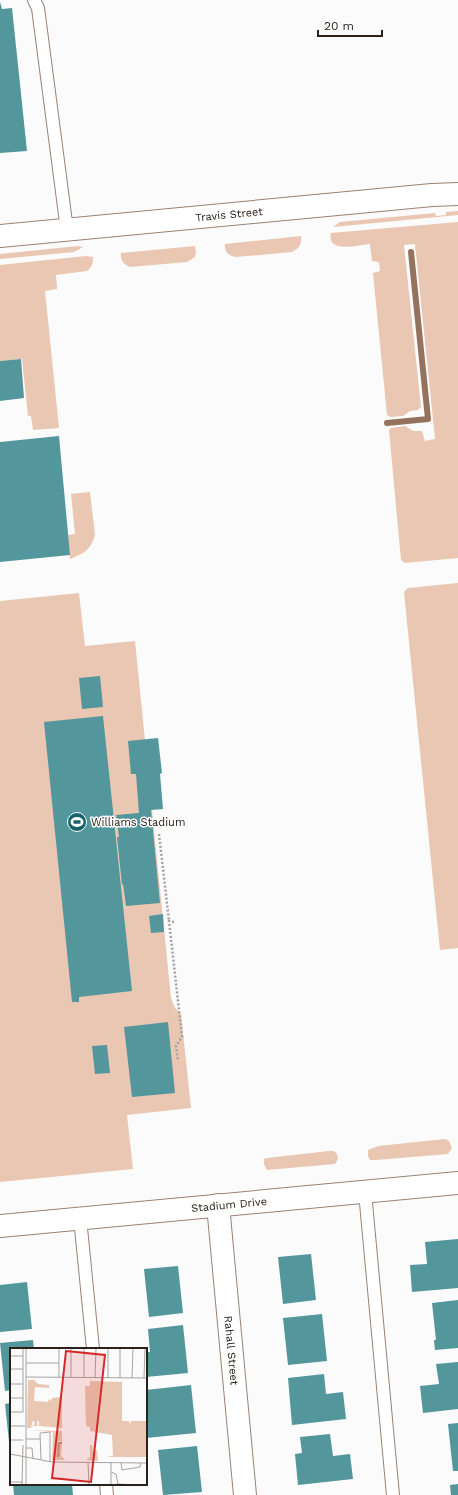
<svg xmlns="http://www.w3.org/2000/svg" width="458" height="1495" viewBox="0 0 458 1495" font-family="'Work Sans',sans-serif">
  <rect width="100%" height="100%" fill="#fbfbfb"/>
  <path fill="#eac7b2" d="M458,211V215L333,227L340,222L435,213L436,216L446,215V212Z
    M458,222V558L405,563L401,560L389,430L391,428L405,426L413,431H422L425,441L435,439L415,244L404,245L421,407L418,410L410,411L403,416L391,417L387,415L373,273L380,271L379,262L372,261L370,244C359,245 326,254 331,233Z
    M301,236C302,244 299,249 292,252L236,257C229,256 224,252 225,244Z
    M78,246L83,247L74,252L0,259V254Z
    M195,246L196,253L195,257L187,262L130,267C124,265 120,260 121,253Z
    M86,256L93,257C93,264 92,267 87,271L56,275L57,289L45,291L59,428L33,430L31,416H28L22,359L0,361V265Z
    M90,492L95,535C91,549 84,554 70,559L68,535L75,534L71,494Z
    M458,583V948L440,950L404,592L408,588Z
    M79,593L85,646L135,641L171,998L175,1008L181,1014L191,1108L127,1115L133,1169L0,1182V601Z
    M445,1139L449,1141L452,1148L448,1154L376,1160H370L368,1156V1150L378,1146Z
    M329,1151H334L337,1154L338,1159L335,1164L267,1170L264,1164V1159L267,1158Z"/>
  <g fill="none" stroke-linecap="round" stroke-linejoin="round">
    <path stroke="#95725d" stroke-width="6" d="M387,423L428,419L411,252"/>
  </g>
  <path fill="#53969c" d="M0,2L2,9L12,8L27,151L0,153Z
    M21,359L24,398L0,401V361Z
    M59,436L70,555L0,562V442Z
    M100,676L103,707L82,709L79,678Z
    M103,716L132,991L79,997V1002H72L44,722Z
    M158,738L162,773L160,774L163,809L151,810L160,903L126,906L123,884L122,885L117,837H119L116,815L139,813L136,774H131L128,741Z
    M163,914L164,932L151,933L149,916Z
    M168,1022L175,1093L132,1097L124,1027Z
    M107,1045L110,1073L95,1074L92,1046Z
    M458,1239V1288L412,1292L410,1265L427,1264L425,1242Z
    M311,1254L316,1300L283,1304L278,1257Z
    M178,1266L183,1313L149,1317L144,1269Z
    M27,1282L32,1329L0,1332V1285Z
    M458,1300V1348L435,1350L434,1340H436L432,1303Z
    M322,1314L327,1361L288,1365L283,1318Z
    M183,1325L188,1373L146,1377V1352H150L148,1329Z
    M33,1340L34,1349H11V1390L5,1391L0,1343Z
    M458,1362V1409L423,1413L420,1386L439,1384L436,1364Z
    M324,1374L326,1394L343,1392L346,1419L292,1425L288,1378Z
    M191,1385L196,1433L146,1438V1390Z
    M11,1403V1451H10L5,1404Z
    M458,1423V1471H453L448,1424Z
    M330,1434L333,1456L350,1454L353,1479L298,1485L295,1454L302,1453L300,1437Z
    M197,1446L202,1492L163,1495L158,1450Z
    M13,1484H72L73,1495H14Z
    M458,1484V1495H451L450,1485Z"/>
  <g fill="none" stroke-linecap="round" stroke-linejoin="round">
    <defs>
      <path id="lane" d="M34,0L38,8L67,230
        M365,1192L393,1495
        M80,1218L93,1349
        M106,1484L107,1495"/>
      <g id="street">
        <path id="s1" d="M218,1205L245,1495"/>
      </g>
      <g id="secondary">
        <path id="s2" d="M0,236L432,195L458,194"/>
        <path id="s3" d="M0,1226L458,1183"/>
      </g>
    </defs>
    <use href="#lane" stroke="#9a8274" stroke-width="14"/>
    <use href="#street" stroke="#9a8274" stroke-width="24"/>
    <use href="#secondary" stroke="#9a8274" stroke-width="24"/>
    <path stroke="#a5a19f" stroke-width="2.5" stroke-dasharray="2 2" stroke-linecap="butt" d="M159,834L169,921
      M174,922L169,921L182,1037L176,1046L178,1061"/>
    <use href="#lane" stroke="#fff" stroke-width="12"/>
    <use href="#street" stroke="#fff" stroke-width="22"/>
    <use href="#secondary" stroke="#fff" stroke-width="22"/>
  </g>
  <defs>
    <symbol id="stadium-disc" viewBox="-11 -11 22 22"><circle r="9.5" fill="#16656b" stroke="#fff"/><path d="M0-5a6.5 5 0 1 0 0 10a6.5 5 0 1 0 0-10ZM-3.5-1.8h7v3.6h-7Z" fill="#fff"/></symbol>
  </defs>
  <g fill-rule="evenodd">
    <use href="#stadium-disc" x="66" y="811" width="22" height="22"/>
  </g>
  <g text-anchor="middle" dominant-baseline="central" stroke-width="3" stroke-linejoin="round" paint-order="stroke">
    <g font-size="11" fill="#2a211b" stroke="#fff">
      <text stroke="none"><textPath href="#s2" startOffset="230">Travis Street</textPath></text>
      <text stroke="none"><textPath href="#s3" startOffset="230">Stadium Drive</textPath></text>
      <text stroke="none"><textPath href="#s1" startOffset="146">Rahall Street</textPath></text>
    </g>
    <g font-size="11" fill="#2a211b" stroke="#fff" text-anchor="start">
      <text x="91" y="822">Williams Stadium</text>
    </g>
  </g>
  <g transform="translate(10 1348)">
    <rect width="137" height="137" fill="#fbfbfb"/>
    <path d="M18,32H24L28,36L39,37V40L25,39L24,53L38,54V51L40,53L42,50L52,49V80L29,78V73L27,74L28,78H22L25,76L23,72L21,80H17ZM80,33L112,34V73H119L120,76L121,73H137L136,109H96L103,108L102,87L80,83V79L76,78L75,38H80ZM21,82L52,83V94L48,93V110L49,96L52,95L51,108L55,112H42L43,84ZM80,97H82L83,104L87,102L88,113L76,112L80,109Z" fill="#eac7b2"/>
    <path fill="none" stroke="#c39479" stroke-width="2" d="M48,109L49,95H52"/>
    <path fill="none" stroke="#a7a4a1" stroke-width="1" d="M33,0H49V29M0,8H13M16,15H49M0,21H13M16,29L137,30M61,29V0M74,29V0M85,30L86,0M98,30V0M110,30V0M122,30L123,0M134,30L135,0M0,36H13M0,50H13M0,64H13M13,64V0M0,78H15M16,91H30M0,92H13M16,100H22L23,111M0,106L42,114L137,115M31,112L30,85L40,84V113M78,114L79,137M101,114V137M111,115L112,122L130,119L131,115M101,124L106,126L108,137M0,134H13M108,136L123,137M12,137L13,97M16,137V0"/>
    <path fill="#d62828" fill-opacity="0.15" stroke="#d62828" stroke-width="2" d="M56,3L95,7L81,134L42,130Z"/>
    <rect width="137" height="137" fill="none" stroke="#2a211b" stroke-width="2"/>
  </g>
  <path d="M318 30v6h64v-6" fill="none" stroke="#2a211b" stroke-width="2"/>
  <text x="324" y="30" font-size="12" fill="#2a211b" stroke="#ffffff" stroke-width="3" paint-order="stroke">20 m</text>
</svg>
